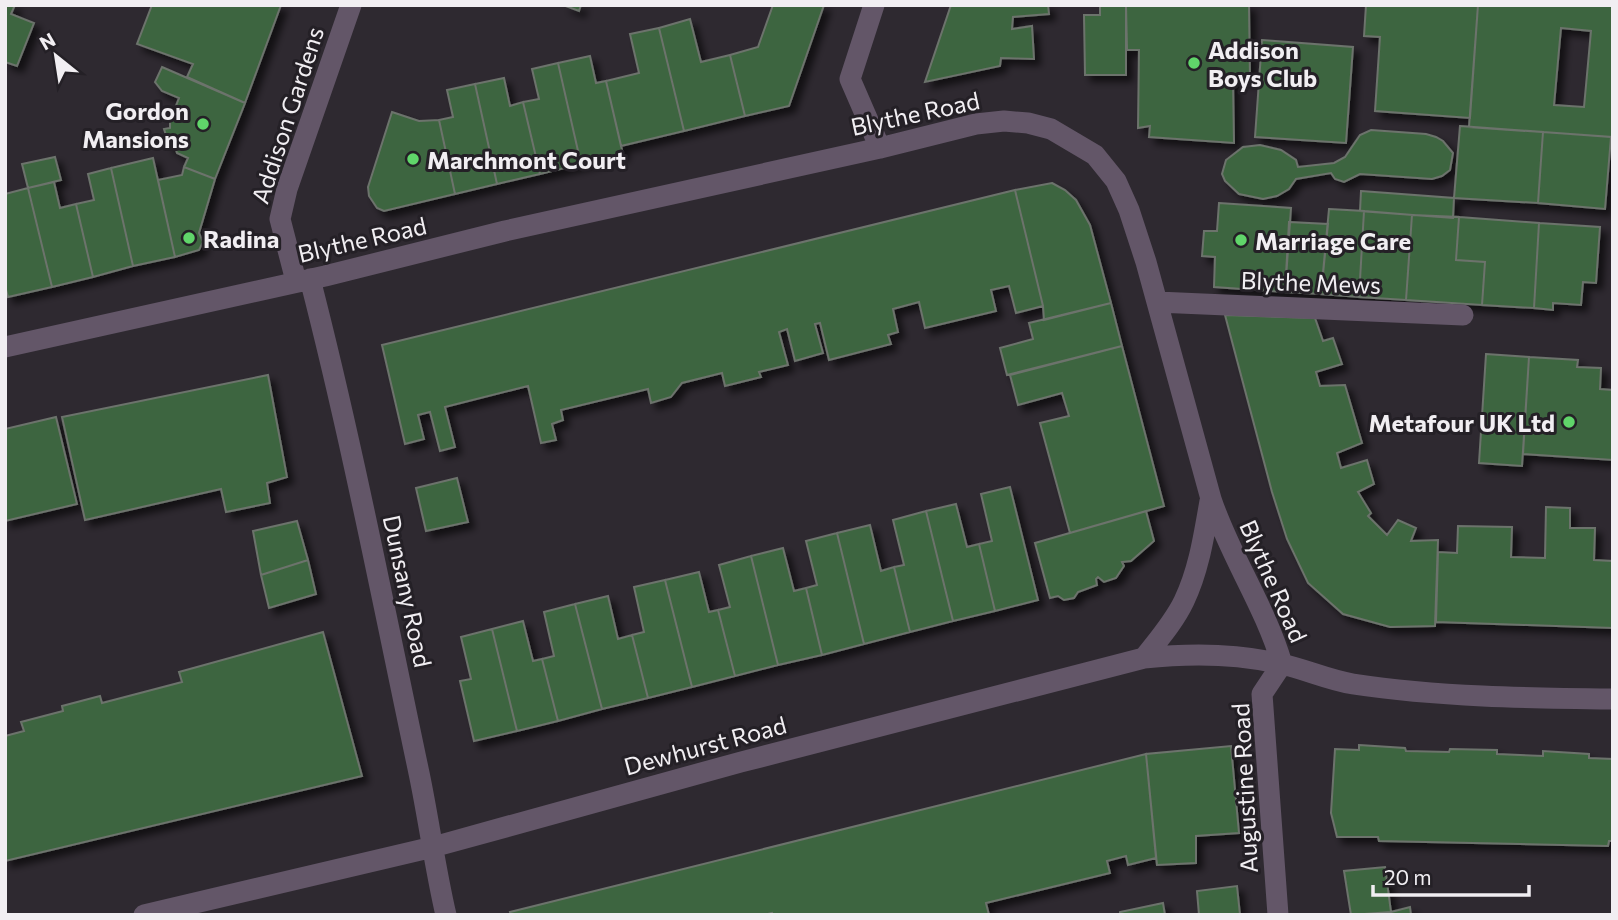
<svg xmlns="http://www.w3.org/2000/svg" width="1618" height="920" viewBox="0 0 1618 920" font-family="Commissioner,sans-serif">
  <defs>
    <filter id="shadow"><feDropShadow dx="6" dy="6" stdDeviation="3.5" flood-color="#0009"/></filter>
  </defs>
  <rect width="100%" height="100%" fill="#2e2930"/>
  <path fill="#3e653f" stroke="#6c736c" stroke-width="2" fill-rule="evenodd" filter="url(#shadow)" d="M5,5H15L11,14L34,23L17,66L5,62Z
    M152,5H281L245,103L187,77L193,64L137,44Z
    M563,5H581L579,11Z
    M773,5H824L789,106L745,116L730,55L758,47Z
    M951,5H1048L1049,14L1013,17L1012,29L1032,26L1034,59L1001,58L1000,66L925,82Z
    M1100,5H1126V75H1085L1084,15H1100Z
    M1126,5H1249L1250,80L1233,78L1234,143L1149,137L1150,126L1138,128L1139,50H1127Z
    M1366,5H1478L1470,118L1375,111L1380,37L1364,36Z
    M1478,5H1613V137L1469,127ZM1561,28L1591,31L1584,107L1554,105Z
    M690,19L701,62L730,55L745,116L684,131L659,28Z
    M659,28L684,131L621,146L606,81L639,73L630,34Z
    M1262,40L1353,47L1346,143L1255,137Z
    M590,56L596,83L606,81L623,154L581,164L558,63Z
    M558,63L581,164L540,174L523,102L539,99L532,69Z
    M162,67L245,103L215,179L184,167L188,158L177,153L175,146L170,148L164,129L170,128V121L179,98L162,91L155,82Z
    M504,78L510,106L523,102L540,174L497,184L475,84Z
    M475,84L497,184L455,194L439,120L453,117L447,90Z
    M392,112L419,121L439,120L455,194L384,211L377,208L369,196L368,187Z
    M1460,126L1543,132L1538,203L1454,198Z
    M1371,130L1426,134L1436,137L1443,141L1453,153L1450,170L1442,176L1432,179L1360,174L1344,182L1335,179L1331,173L1296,179L1289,189L1277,196L1263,199L1239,194L1225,181L1222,174L1226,160L1243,147L1260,145L1281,150L1296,160L1298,167L1334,163L1345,157L1360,135Z
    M1543,132L1611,137L1605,209L1538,203Z
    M55,157L61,180L28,188L22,164Z
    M153,158L175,257L133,266L111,168Z
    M184,167L215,179L199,233L203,242L199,250L175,257L158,180L182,175Z
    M111,168L133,266L93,277L76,204L94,200L88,174Z
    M54,182L60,208L76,204L93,277L52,287L28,188Z
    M1052,183L1065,190L1076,200L1090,225L1111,303L1044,320L1043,306L1015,190Z
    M28,188L52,287L8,297L5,286V194Z
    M1015,190L1043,306L1016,313L1009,286L991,290L996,311L925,328L919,302L893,309L898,332L888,335L891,344L829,360L820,323L815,324L823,353L795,361L787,329L779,332L788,365L759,372L761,377L725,386L722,373L682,383L671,397L651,403L648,389L561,410L563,420L552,424L556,440L541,443L528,386L445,407L455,447L440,451L430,412L418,415L424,439L405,444L382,345Z
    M1361,191L1454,198L1453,218L1360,211Z
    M1219,203L1291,208L1285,292L1214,287L1215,257L1202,256L1204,231H1217Z
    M1329,209L1364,211L1359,297L1321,294Z
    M1364,211L1412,215L1406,300L1359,297Z
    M1412,215L1459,217L1456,260L1485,262L1482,305L1406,300Z
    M1459,217L1539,223L1534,308L1482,305L1485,262L1456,260Z
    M1289,222L1328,224L1321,294L1285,292Z
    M1539,223L1600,227L1596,283L1583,282L1581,305L1553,303V310L1534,308Z
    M1111,303L1122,346L1007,375L1000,348L1033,339L1029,323Z
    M1225,315L1315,318L1323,341L1333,338L1342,364L1316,372L1320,386L1345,385L1362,443L1337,453L1341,468L1367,460L1374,484L1358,492L1371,513L1368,516L1387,535L1398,520L1416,528L1411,541L1438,540L1435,626L1390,627L1343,614L1308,583L1287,539L1272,492Z
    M1122,346L1164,506L1070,533L1040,423L1069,416L1062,393L1018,405L1010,375Z
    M1486,354L1529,357L1522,466L1479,463Z
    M1529,357L1578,360L1577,367L1601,368L1600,389L1613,390V460L1523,454Z
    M268,375L287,477L267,483L270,503L226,512L221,489L85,520L62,417Z
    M56,417L77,504L5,521V429Z
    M457,478L468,522L426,531L416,488Z
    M1010,487L1038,600L995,611L979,544L992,541L981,494Z
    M956,504L967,547L979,544L995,611L953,621L926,511Z
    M1546,507L1570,508V528H1595L1594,560L1613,561V628L1436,622L1438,552L1457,553L1458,526L1512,527L1511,557L1545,558Z
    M926,511L953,621L910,632L894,567L904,565L893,520Z
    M1146,511L1154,541L1131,561L1122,562L1124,566L1116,578L1104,582L1098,577L1096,579L1097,585L1078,592L1074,598L1064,600L1058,596L1050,598L1035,543Z
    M297,521L308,560L261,575L253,531Z
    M870,525L881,571L894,567L910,632L864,644L837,533Z
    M837,533L864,644L822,655L806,588L817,585L806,541Z
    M783,548L794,591L806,588L822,655L778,665L751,556Z
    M751,556L778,665L735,676L718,610L730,607L719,565Z
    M308,560L316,594L269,608L261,575Z
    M699,572L709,612L718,610L735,676L692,687L665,580Z
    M665,580L692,687L648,698L632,635L644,632L634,587Z
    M608,596L618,639L632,635L648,698L602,709L575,604Z
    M575,604L602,709L558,721L542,659L554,656L544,612Z
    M523,621L533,661L542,659L558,721L517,731L492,629Z
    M492,629L517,731L474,741L460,681L471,679L461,637Z
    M323,632L362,776L5,861V736L24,731L21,722L63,711L62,706L100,696L102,703L182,682L179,672Z
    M1359,745L1405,748L1406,751L1449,752L1450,749L1497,750V754L1543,756V751L1589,754V758L1613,759V841H1609L1608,846L1379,841L1378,837H1337L1331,813L1335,749L1359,750Z
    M1231,746L1239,833L1196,836V863L1157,865L1146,754Z
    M1146,754L1156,858L1128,865L1126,856L1107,861L1110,873L986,903L989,915H773L772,913L764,915H511L510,912Z
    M1385,867L1391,912L1351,915L1344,871Z
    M1237,886L1240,915H1199L1197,891Z
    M1163,903L1165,915H1120V912Z
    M1410,907L1411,915H1378L1391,912Z"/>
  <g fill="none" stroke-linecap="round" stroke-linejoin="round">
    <path stroke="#635668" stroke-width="21" d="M874,5L850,79L880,148
      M310,279C352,442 384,608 419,773C429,821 435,868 446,915
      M296,281L280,219L287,189L351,5
      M1157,302L1463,315
      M5,347L325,276L505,231L880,148L976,124L1004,121L1028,123L1051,129L1095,155L1116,181L1129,210L1146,262L1211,499C1230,556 1265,606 1282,664
      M1144,658C1158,640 1174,622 1184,601C1199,570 1204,535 1210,501
      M144,915L433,847L741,762L1144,658C1190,653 1236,653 1281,664C1305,669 1328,680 1353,684C1439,697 1526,698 1613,699
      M1278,915L1262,694L1282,664"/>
  </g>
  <g fill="#60d56a" stroke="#242026" stroke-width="2.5">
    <circle cx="1194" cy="63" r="7"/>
    <circle cx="203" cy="124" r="7"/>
    <circle cx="413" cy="159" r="7"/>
    <circle cx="189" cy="238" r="7"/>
    <circle cx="1241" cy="240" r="7"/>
    <circle cx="1569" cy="422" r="7"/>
  </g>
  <g text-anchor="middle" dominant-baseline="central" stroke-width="6" stroke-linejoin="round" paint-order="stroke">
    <g font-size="24" font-weight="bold" fill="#f1eef2" stroke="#242026" text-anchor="start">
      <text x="1208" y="49">Addison<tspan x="1208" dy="28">Boys Club</tspan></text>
      <text x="189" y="110" text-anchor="end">Gordon<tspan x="189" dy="28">Mansions</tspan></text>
      <text x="427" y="159">Marchmont Court</text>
      <text x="203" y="238">Radina</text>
      <text x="1255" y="240">Marriage Care</text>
      <text x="1555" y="422" text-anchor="end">Metafour UK Ltd</text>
    </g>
    <g font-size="24" fill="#f1eef2" stroke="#242026">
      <text transform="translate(915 113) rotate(-12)">Blythe Road</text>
      <text transform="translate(287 115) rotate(-72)">Addison Gardens</text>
      <text transform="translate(362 239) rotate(-13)">Blythe Road</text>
      <text transform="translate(1311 282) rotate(2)">Blythe Mews</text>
      <text transform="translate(1274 581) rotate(66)">Blythe Road</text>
      <text transform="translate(408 591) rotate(78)">Dunsany Road</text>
      <text transform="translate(705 745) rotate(-15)">Dewhurst Road</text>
      <text transform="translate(1244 788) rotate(-93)">Augustine Road</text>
    </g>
  </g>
  <rect width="1618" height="920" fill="none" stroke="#f1eef2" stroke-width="14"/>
  <g transform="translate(56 56) rotate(330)" stroke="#242026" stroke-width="5" paint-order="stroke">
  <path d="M0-5L12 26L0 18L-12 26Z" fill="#f1eef2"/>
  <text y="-10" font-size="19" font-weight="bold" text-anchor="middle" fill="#f1eef2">N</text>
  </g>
  <path d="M1373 885v10h156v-10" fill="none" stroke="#f1eef2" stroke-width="3.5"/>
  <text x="1384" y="885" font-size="21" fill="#f1eef2" stroke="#242026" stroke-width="5" paint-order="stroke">20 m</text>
</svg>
